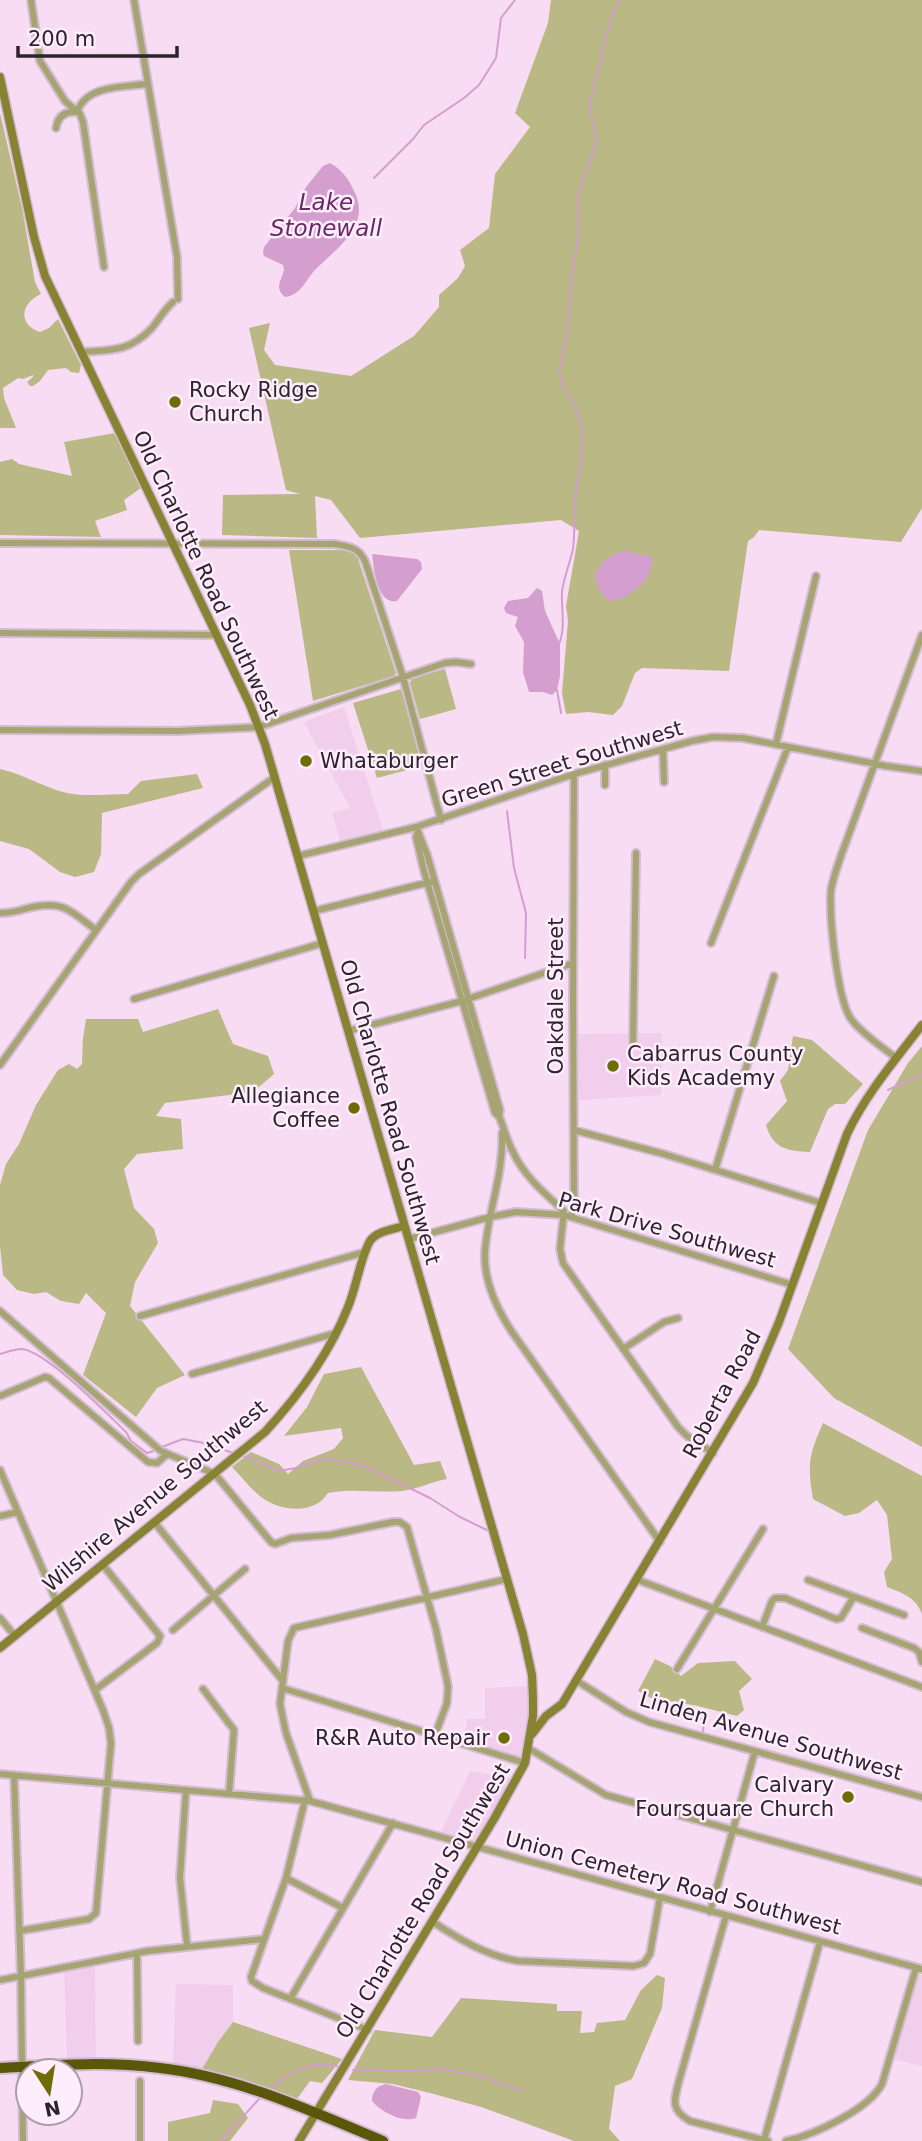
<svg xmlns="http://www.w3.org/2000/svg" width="922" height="2141" viewBox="0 0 922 2141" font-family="'DejaVu Sans',sans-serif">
  <rect width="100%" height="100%" fill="#f8dcf4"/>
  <path fill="#f1ceec" d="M344,707L383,830L340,841L332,813L350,808L304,722Z
    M662,1033L661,1095L579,1100L578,1034Z
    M530,1686V1713L522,1757L464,1740L467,1719H485V1688Z
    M470,1771L512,1778L475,1841L441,1832Z
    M95,1966L96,2060H67L64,1972Z
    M918,1974L922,1975V2066L893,2059Z
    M176,1984L233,1985V2022L218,2042L202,2069L173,2064Z"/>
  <path fill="#bab885" d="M551,0H922V508L901,542L759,530L754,537L748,541L729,671L642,668L635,673L622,706L613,715L588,712L566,714L562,693L568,621L566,606L579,531L561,520L360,538L331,500L315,496L317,538L222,535L223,495L300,494L286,490L249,328L270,323L264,350L275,365L351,376L414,336L439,307V295L458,278L465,266L460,250L489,228L495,174L530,127L515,113L548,23Z
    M0,113L22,208L35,282L41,294C21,303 17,324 40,332L49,328L58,319L81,365L79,373L71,372L66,368L48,370L40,381L33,386H30L27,382L33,377V375L23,379L18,378L3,388L4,398L16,428H0Z
    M115,433L141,488L124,500L127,510L95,521L101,537L0,535V462L12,459L19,464L72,476L64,442Z
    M289,550H349L357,556L396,673L394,676L313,701Z
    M445,669L456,709L420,719L410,683L412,678Z
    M401,689L422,766L377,778L353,703Z
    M0,769C24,774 44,788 67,793C86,797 109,794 128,794L141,781L197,774L203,788L102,813L101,854L94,872L75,877L60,872L29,849L0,841Z
    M218,1009L233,1044L268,1056L274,1074L253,1092L165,1103L156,1116L181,1119L183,1149L137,1154L124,1169L134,1208L154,1229L158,1243L135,1282L130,1306L185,1375L157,1388L136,1417L83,1375L106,1313L86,1293L79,1304L61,1301L46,1292L34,1294L17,1290L3,1275L0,1246V1185L6,1164L19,1144L36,1105L58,1070L69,1064L77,1069L82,1064L83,1038L86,1019H138L143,1032Z
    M793,1036L812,1040L863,1084L845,1104H835L828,1109L810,1152C788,1151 773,1149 766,1125L787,1101L780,1081L788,1070Z
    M922,1046V1447L834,1398L788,1349L868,1130L908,1063Z
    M361,1367L414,1465L440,1461L447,1479C431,1482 418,1489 402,1491C377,1493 353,1488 328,1493C315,1514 283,1512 264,1499C252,1491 242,1477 232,1467L251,1452L279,1464L288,1474L303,1461L334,1449L343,1438L341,1428L284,1436L307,1407L324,1374Z
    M823,1423L922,1476V1614C916,1597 902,1593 887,1587L884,1572L892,1559L887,1515L877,1500L859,1513L845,1516L813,1499C807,1463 809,1455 823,1423Z
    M655,1659L670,1666L681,1676L698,1663L735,1661L752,1679L739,1691L744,1710L737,1716L698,1706L651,1698L638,1691Z
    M657,1975L665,1978L662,2008L632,2079L615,2086L609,2129L620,2141H574L481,2107L430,2093L393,2084L348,2080L375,2030L432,2037L461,1998L557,2004V2011H582L580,2033L594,2032L597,2023L625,2020L641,1990Z
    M233,2022L342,2059L322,2083L310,2081L297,2099L239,2078L202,2069L218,2042Z
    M213,2100L238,2104L248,2118L230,2141H168V2122L210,2113Z"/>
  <path fill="#d49ece" d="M330,163C341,169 349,179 354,191C372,225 337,248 315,270C305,281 301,295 285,297C274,287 281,282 284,270L283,265L264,256L263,253L264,247L295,208L306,187L323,166Z
    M625,551L652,557C655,579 628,600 608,601L598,588L595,575C600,562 611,553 625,551Z
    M372,554L417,559L421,562L422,569L397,601C377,605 374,569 372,554Z
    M537,588L542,591L545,611L560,644V676L557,690L552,695L543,692H529L523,672L524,642L515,626L518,617L506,613L504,608L508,601L528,598Z
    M386,2084L418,2092L421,2097L416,2118C402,2123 381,2112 372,2101C372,2091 377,2086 386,2084Z"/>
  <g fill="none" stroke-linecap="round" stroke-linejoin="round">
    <path stroke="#d49ece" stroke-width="2" d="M374,178L413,139L424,125L464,98L479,85L496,58L501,18L515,0
      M573,401L565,391L559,373L566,339L572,275L579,234L578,194L597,141L591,116L590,101L601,61L604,42L614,10L621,0
      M559,644C566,628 561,609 562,591C564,577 570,563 573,549C575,533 574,517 575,500C579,468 590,436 574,405
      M557,690L561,713
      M507,811L514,868L526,913L525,958
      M888,1090L922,1074
      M0,1354C7,1352 15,1349 22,1349C47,1352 106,1413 126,1432L131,1441L147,1453L157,1450
      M162,1447L183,1439L204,1443L233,1453
      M244,1456L279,1471L296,1468L324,1458L364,1466L430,1498L460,1517L489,1531L495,1555
      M669,1710L704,1719L703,1733
      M711,1742L750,1754
      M353,2070L413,2071L443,2069L483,2077L522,2091
      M270,2088C294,2071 307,2060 337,2066
      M221,2141L259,2099"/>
    <defs>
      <path id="street" d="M31,0L40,61L65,101L80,114L83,122L104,267
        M134,0L177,257L178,299
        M77,112C86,85 124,87 147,84
        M56,128C58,116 65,111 77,112
        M81,352C112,350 129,352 152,328C159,319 165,309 173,302
        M0,543C112,544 224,543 335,544C350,547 358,547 365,561L403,677L441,820
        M0,633L216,635
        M0,730L178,731L259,727L445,663L456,662L471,664
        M776,744L816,576
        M663,749L664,782
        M605,765V785
        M417,829L427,854L500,1110L499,1116
        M418,831L416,837L424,871L495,1113L499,1116C504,1128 507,1141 513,1152C524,1176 544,1193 564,1211L560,1249L563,1263L678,1427L687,1436L713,1453
        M298,856L416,827L574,774L692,741L713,737L743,738L886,766L922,771
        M314,911L430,882
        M0,913C10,913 19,911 28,908C64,900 69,910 96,930
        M711,943L788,747
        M134,999L323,943
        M348,1031L462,1001L573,963
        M633,1042L636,853
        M896,1058C881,1046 862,1034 851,1019C837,999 829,915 831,890C833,878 838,865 842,853L922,635
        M0,1065L131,882L139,874L275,777
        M574,1130L664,1154L821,1203
        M502,1133C504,1175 488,1210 485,1251C483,1279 497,1309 512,1332L660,1542
        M715,1170L774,976
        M571,1217L574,1199L573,1001L574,774
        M409,1239L490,1217L516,1212L564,1215L793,1285
        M0,1311L161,1451L215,1474L271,1542L275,1544L291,1538L330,1535L393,1522H400L407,1527L436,1629L448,1686L447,1703L435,1735
        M140,1316L365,1252
        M623,1349L664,1322L678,1318
        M192,1374L336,1333
        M0,1396L45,1377L49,1378L148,1462L157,1463L167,1454
        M0,1470L103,1710L109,1728L111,1743L96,1913L89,1919L19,1931
        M0,1516L18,1512
        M155,1523L283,1681
        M638,1580L922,1687
        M808,1580L904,1615
        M0,1618L15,1636
        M762,1627L772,1601L775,1598H785L836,1619L841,1618L853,1598
        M862,1628L914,1648L919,1652L922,1662
        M173,1630L245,1569
        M677,1669L763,1529
        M577,1681L626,1712L649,1722L922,1797
        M282,1688L525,1763
        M203,1689L234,1730L229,1794
        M95,1690L157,1643L160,1636L103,1565
        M528,1748L606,1795L922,1882
        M0,1774L310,1801L922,1969
        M14,1775L21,1977L23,2141
        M186,1790L180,1878L187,1945
        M305,1800L286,1878L251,1977L252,1981L263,1988L368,2030
        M310,1801L286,1733L280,1704L288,1641L294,1628L507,1579
        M286,1878L343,1908
        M710,1912L755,1751
        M726,1916L679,2081C674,2100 670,2110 690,2121L768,2141
        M433,1922C459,1939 487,1956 518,1961L634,1966L644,1963L650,1954L660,1897
        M137,1953L138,2041
        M0,1980L148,1951L264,1939
        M290,1999L393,1823
        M764,2140L820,1942
        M140,2141V2081
        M786,2141C814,2135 869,2109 882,2084L916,1968"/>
      <path id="secondary" d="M0,77L34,237L45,276L250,705L265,744L523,1634L532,1675L533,1699V1716L525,1763L494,1819L299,2141
        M0,1648L265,1432C299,1395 329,1355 348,1307C356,1288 361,1256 370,1241C377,1231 394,1229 404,1226
        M532,1734L546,1716L562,1704L753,1383L779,1322L847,1134C866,1094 895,1060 922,1025"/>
      <path id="highway" d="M0,2068C53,2065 107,2061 160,2068C238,2077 311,2111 383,2141"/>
    </defs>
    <use href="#street" stroke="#d3bbd0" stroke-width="10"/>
    <use href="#secondary" stroke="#d3bbd0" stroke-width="11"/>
    <use href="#highway" stroke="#d3bbd0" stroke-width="14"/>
    <use href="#street" stroke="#a6a472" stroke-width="6"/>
    <use href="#secondary" stroke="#878333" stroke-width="8"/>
    <use href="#highway" stroke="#5a560a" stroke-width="10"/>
  </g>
  <g fill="#6f6b06" stroke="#feedfc" stroke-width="2.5">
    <circle cx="175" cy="402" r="7"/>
    <circle cx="306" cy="761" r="7"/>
    <circle cx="613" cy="1066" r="7"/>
    <circle cx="354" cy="1108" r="7"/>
    <circle cx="504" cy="1738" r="7"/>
    <circle cx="848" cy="1797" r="7"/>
  </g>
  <g text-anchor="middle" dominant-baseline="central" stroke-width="5" stroke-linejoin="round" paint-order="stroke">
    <g font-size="21" fill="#2d232c" stroke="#feedfc" text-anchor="start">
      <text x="189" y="390">Rocky Ridge<tspan x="189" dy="24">Church</tspan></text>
      <text x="320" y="761">Whataburger</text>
      <text x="627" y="1054">Cabarrus County<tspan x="627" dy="24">Kids Academy</tspan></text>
      <text x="340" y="1096" text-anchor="end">Allegiance<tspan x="340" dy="24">Coffee</tspan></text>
      <text x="490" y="1738" text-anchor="end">R&amp;R Auto Repair</text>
      <text x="834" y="1785" text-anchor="end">Calvary<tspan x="834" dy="24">Foursquare Church</tspan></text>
    </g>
    <g font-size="21" fill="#2d232c" stroke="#feedfc">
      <text transform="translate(206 575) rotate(65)">Old Charlotte Road Southwest</text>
      <text transform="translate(562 764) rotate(-17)">Green Street Southwest</text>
      <text transform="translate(556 996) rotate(-90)">Oakdale Street</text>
      <text transform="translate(390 1112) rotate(74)">Old Charlotte Road Southwest</text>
      <text transform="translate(667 1230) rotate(16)">Park Drive Southwest</text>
      <text transform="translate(722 1394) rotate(-62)">Roberta Road</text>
      <text transform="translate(155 1496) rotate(-40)">Wilshire Avenue Southwest</text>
      <text transform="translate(771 1736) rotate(16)">Linden Avenue Southwest</text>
      <text transform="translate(673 1883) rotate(15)">Union Cemetery Road Southwest</text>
      <text transform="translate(423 1901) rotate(-59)">Old Charlotte Road Southwest</text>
    </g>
    <g font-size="23" font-style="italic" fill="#692964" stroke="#feedfc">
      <text x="326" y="202">Lake<tspan x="326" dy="26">Stonewall</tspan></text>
    </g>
  </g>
  <g transform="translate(49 2092) rotate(168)"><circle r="33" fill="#feedfc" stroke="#aa9ca9" stroke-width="2"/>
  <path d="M0-5L12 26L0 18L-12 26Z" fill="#6f6b06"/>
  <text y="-10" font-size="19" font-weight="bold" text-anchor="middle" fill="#2d232c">N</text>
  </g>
  <path d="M18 46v10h159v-10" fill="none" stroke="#2d232c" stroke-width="3.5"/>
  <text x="28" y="46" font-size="21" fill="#2d232c" stroke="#feedfc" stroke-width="5" paint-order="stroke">200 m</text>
</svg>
